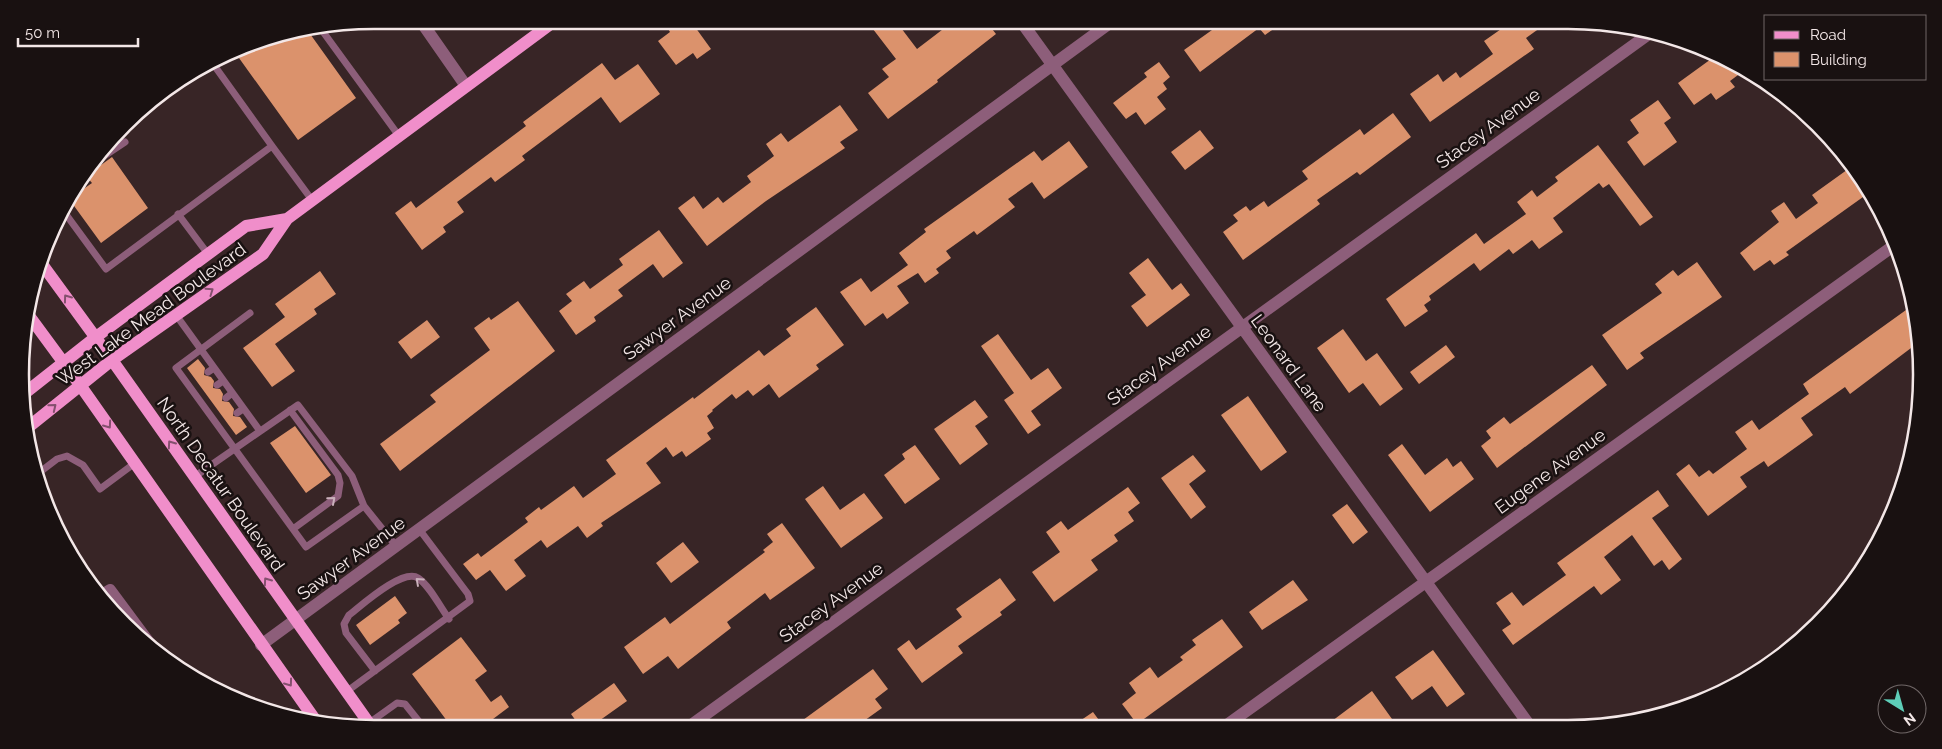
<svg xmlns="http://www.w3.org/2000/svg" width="1942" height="749" viewBox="0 0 1942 749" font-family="Raleway,sans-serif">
  <rect width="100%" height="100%" fill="#382526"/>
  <path fill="#db926c" d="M677,20H690L711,49L697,59L693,53L676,65L658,41L670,32L667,27Z
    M866,20H895L917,49L955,20H985L996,34L937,80L938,82L888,119L868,93L889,77L882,69L896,59Z
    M1204,20H1286L1265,35L1259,28L1200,72L1184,50L1212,30Z
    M1514,20H1551L1526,38L1534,49L1430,122L1410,94L1438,74L1443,82L1456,72L1460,78L1493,54L1484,41Z
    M308,31L356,98L298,140L239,58L244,55L239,49L260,39Z
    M1718,54L1726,58L1738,75L1730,81L1735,87L1716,100L1711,93L1694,105L1678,83Z
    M1159,62L1170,77L1163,83L1167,89L1157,97L1166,109L1145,125L1136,112L1126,119L1113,103L1147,77L1144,73Z
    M602,63L615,80L638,64L660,94L620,123L601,97L522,156L525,160L495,182L491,177L457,202L464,212L443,227L446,232L422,250L395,213L411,201L416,208L526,126L523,122Z
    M1658,100L1671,118L1664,123L1677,142L1644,166L1627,142L1639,133L1630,120Z
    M840,105L858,130L840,142L845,148L766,201L707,246L678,208L694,196L703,209L718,197L723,203L751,182L747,176L774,156L766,144L781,133L788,142Z
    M1393,113L1411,137L1360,175L1357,172L1317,200L1320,204L1243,260L1223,232L1238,221L1233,215L1246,206L1250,211L1264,201L1268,207L1308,179L1302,171L1360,129L1364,135Z
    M1200,130L1214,148L1185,170L1171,152Z
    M1069,141L1088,167L1044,199L1032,182L1008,199L1015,207L977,235L974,231L946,251L951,258L936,269L939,273L925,283L918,273L897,286L909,303L887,319L883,313L865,326L840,292L861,278L871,292L908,265L899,253L926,232L924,229L1034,151L1042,161Z
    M1598,145L1653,217L1640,226L1609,184L1603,188L1599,183L1553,218L1563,232L1539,249L1532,240L1513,254L1509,249L1480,271L1474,263L1429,296L1431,300L1424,305L1428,311L1405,327L1386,299L1476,233L1484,244L1526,214L1517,202L1532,190L1537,197L1558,181L1555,177Z
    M112,157L148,208L101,243L69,199L92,183L85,175L95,164L101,165Z
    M1851,167L1870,192L1786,252L1789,255L1774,265L1770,260L1754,271L1740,253L1779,222L1771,211L1784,202L1796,219L1818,203L1812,195Z
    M659,230L683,263L663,278L653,264L618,290L623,296L594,317L596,321L576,335L559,311L572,301L566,294L584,281L590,289L623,265L619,259Z
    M1148,258L1172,290L1181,283L1190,295L1147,327L1131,306L1146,295L1129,273Z
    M1697,262L1722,297L1640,353L1644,358L1627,370L1602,335L1662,293L1655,284L1673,270L1678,276Z
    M320,271L336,294L314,309L317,314L275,344L295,371L272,387L243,348L285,317L275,304Z
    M518,301L555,351L400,471L380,444L436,402L430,395L490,350L474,328L489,317L491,320Z
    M816,307L844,345L816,365L819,369L779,398L769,384L753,396L748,390L736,399L732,394L712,410L713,411L707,416L714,428L707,433L711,439L686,457L682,451L673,457L666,447L646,463L661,483L601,523L603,526L587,538L578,526L547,548L541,540L514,560L526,576L506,591L490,570L476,580L463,564L478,553L481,557L528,522L525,518L539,507L541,510L574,486L583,498L616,474L606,460L693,397L694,399L759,350L764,356L791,336L786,329Z
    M1906,310L1919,327V342L1850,394L1845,387L1801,418L1813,435L1768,467L1764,461L1740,477L1747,487L1708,516L1676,474L1689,464L1699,477L1709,470L1713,474L1747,449L1735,432L1752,420L1759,430L1809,394L1803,384Z
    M427,320L440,337L411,359L398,342Z
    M1343,329L1366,361L1377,353L1403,389L1380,406L1363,383L1349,393L1317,348Z
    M998,334L1031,380L1048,368L1062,388L1031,411L1041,425L1028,434L1004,400L1014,393L981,346Z
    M1446,345L1455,357L1419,384L1410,372Z
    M198,359L205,368L204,375L211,377L214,381L213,388L220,389L223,394L222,401L229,402L234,409L233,416L240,417L247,427L236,435L187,368Z
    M1592,365L1607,385L1497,468L1481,446L1491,438L1486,431L1504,417L1510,424Z
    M1248,396L1287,452L1261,471L1221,415Z
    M975,400L988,417L975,426L988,444L960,465L934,429Z
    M295,426L331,475L306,493L270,443Z
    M1402,444L1425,475L1447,458L1453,467L1461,461L1474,479L1430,512L1388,455Z
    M915,445L940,479L905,504L884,475L905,459L902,454Z
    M1193,455L1206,471L1189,484L1206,507L1191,519L1161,478Z
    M823,486L840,510L864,493L883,518L841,548L805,499Z
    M1128,487L1140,503L1128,512L1134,521L1114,535L1118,541L1091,560L1098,570L1054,602L1032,572L1060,552L1046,532L1061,521L1068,530Z
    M1658,490L1669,506L1652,518L1682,559L1669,570L1662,560L1654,566L1632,535L1604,557L1621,580L1601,595L1594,586L1513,645L1502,630L1511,624L1496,603L1512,592L1523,606L1566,575L1557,563Z
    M1347,504L1368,532L1353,544L1332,515Z
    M782,523L815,568L770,600L765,593L727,622L731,628L678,669L668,656L643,674L624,647L665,617L670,624L765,552L763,550L773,542L767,534Z
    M683,542L699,562L671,583L656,563Z
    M1000,578L1016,600L1000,612L1002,615L958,646L963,653L922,683L897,649L909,640L916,650L962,617L956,609Z
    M1293,580L1308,600L1262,630L1249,612Z
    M395,596L407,613L398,620L400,623L370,645L356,625Z
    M1222,619L1243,647L1137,724L1122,704L1136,693L1129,683L1150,667L1158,678L1183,660L1180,657L1196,645L1192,640Z
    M461,637L487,671L475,680L491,702L501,695L509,707L493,719L500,729H453L412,674Z
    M1433,650L1465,694L1447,707L1432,686L1412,700L1395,677Z
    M873,669L888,689L875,699L882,708L854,728H792Z
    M614,683L627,701L589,728H581L571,714Z
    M1372,691L1397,726L1324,727Z
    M1093,712L1104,727H1071Z"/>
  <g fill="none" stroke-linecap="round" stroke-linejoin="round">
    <path stroke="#8d5e7a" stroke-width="7" d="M321,29L399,136
      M211,61L272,146
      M98,160L125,142
      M62,209L106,269L272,146L312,200
      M178,214L208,254
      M250,313L176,368L306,547L364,506
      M176,315L260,431
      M208,372L214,368
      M217,385L223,381
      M226,398L232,393
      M290,410L338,475L340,483L338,496L293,529
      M237,413L243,409
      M36,475L57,459L67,456L83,465L100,489L135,463
      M194,477L298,405L352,476L364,506L396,546
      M375,671L346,633L344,624L349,615C362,605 403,568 418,578C430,586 440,607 449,619
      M346,692L470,601L468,594L419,529
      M369,723L397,703L405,704L425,729"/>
    <path stroke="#8d5e7a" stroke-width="12" d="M420,20L466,86
      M1020,20L1530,726
      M102,595L110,590L159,656
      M261,645L1114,20
      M1224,727L1896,244
      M687,728L1653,31"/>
    <path stroke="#f08eca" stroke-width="12" d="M39,260L112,360L373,729
      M27,313L80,385L316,721
      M25,393L96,337L246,226L287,219
      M26,429L112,360L263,254L287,219L556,20"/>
  </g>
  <defs><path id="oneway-chevron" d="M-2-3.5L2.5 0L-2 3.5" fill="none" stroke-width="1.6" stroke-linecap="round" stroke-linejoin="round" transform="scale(1.25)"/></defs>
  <g stroke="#84506e">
    <use href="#oneway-chevron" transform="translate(210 291) rotate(-35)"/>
    <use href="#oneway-chevron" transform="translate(67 298) rotate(-126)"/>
    <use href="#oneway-chevron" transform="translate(53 407) rotate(-39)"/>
    <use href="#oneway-chevron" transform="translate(108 425) rotate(55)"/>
    <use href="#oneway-chevron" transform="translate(171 444) rotate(-125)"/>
    <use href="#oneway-chevron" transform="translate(267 581) rotate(-125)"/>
    <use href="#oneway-chevron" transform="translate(289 683) rotate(54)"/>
  </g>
  <g stroke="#cab0bb">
    <use href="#oneway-chevron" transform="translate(332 500) rotate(-41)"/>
    <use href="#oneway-chevron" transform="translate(419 581) rotate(-138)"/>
  </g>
  <g text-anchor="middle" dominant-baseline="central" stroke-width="5" stroke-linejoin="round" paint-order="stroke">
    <g font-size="18" fill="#f3e7e7" stroke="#191111">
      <text transform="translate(1488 128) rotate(-36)">Stacey Avenue</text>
      <text transform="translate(151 314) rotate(-36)">West Lake Mead Boulevard</text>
      <text transform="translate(677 318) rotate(-36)">Sawyer Avenue</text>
      <text transform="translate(1289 363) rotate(54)">Leonard Lane</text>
      <text transform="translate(1159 365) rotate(-36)">Stacey Avenue</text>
      <text transform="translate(1550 471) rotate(-36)">Eugene Avenue</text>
      <text transform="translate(221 484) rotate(55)">North Decatur Boulevard</text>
      <text transform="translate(351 558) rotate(-36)">Sawyer Avenue</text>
      <text transform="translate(831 602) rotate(-36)">Stacey Avenue</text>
    </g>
  </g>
  <path d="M0 0H1942V749H0ZM374 29H1568A345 345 0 0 1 1913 374V375A345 345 0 0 1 1568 720H374A345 345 0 0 1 29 375V374A345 345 0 0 1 374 29Z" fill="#191111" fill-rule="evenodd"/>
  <path fill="none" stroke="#f3e7e7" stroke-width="2.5" d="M374 29H1568A345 345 0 0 1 1913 374V375A345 345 0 0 1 1568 720H374A345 345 0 0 1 29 375V374A345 345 0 0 1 374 29Z"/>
  <rect x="1764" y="15" width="162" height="65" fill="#191111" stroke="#706767"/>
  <rect x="1774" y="31" width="25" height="8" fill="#f08eca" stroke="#706767"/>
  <text x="1810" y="40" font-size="15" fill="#f3e7e7">Road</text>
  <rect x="1774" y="52" width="25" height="15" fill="#db926c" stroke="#706767"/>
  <text x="1810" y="65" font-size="15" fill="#f3e7e7">Building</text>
  <g transform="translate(1902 709) rotate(143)"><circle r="24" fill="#191111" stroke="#706767"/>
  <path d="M0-4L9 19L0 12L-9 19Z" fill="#5eceb8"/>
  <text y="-8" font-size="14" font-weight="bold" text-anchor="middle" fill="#f3e7e7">N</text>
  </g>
  <path d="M18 38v8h120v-8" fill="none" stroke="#f3e7e7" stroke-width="2.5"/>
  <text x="25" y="38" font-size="15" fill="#f3e7e7" stroke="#191111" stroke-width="4" paint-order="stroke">50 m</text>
</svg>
